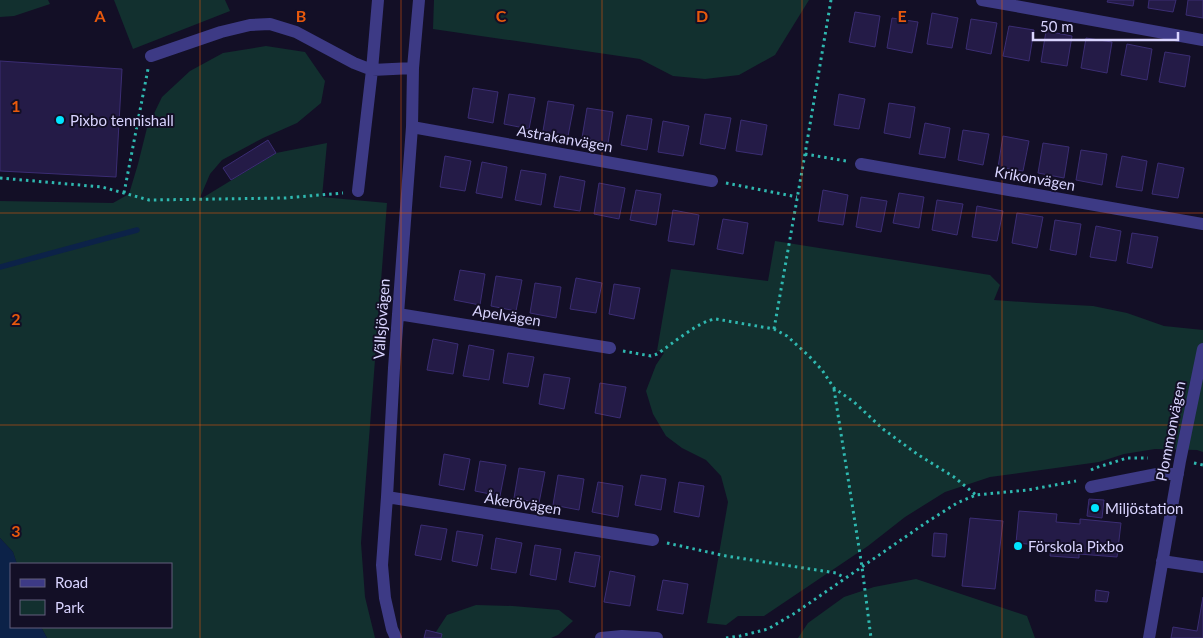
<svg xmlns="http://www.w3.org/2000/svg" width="1203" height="638" viewBox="0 0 1203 638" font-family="Lato,sans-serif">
  <rect width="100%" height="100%" fill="#130f26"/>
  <path fill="#12302f" d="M0,0H48L50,4L14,16L0,17Z
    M114,0H225L230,11L133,49Z
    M434,0H809L775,55L739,75L705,79L673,76L640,59L433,29Z
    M266,46L305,52L325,81L321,103L297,123L263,138L222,160L210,174L199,200L276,153L327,143L322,197L387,203L361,543L365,597L375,638H47L41,627H171V564H17L13,552L0,538V201L113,203L129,194L138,164L147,128L162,97L190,71L223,53Z
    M775,241L990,275L1000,285L994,300L1037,303L1093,306L1127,313L1164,326L1203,330V452L1197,450L1155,449L1124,454L1099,462L990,477L945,492L905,517L868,546L764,616H738L726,625L707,623L728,502L721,476L706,460L682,448L666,436L653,414L646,391L656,365L664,353L657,351L671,269L768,281Z
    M916,579L1027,616L1035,638H798L808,623L844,597L874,587Z
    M476,605L513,606L559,610L573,621L558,635L551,638H432L447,615Z"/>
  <path fill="#0c2248" d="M0,538L13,552L17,564H11V627H41L47,638H0Z"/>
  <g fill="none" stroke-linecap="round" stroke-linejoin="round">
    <path stroke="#0c2248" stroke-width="5.5" d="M0,267L137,230"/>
  </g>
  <path fill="#241b47" stroke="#3b2d73" d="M1108,0H1134L1133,6L1107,2Z
    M1149,0H1176L1173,12L1148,8Z
    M1188,0H1203V18L1186,15Z
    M855,12L880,16L875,47L849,42Z
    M932,13L958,18L952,48L927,44Z
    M892,18L918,22L912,53L887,48Z
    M971,19L997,23L991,54L966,49Z
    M1009,26L1034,30L1029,61L1003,56Z
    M1046,31L1072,36L1067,66L1041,62Z
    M1086,38L1112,42L1107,73L1081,68Z
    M1127,44L1152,49L1147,80L1121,75Z
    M1165,52L1190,56L1185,87L1159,82Z
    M0,61L122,69L116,177L0,171Z
    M473,88L498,92L493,123L468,118Z
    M509,94L535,98L529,129L504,124Z
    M839,94L865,99L859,129L834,125Z
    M548,101L574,105L568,136L543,131Z
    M889,103L915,107L910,138L884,133Z
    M587,108L613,112L608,143L582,138Z
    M705,114L731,118L725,149L700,144Z
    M627,115L652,119L647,150L621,145Z
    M741,120L767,125L762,155L736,151Z
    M663,121L689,126L683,156L658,152Z
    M925,123L950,128L945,158L919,154Z
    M963,130L989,134L983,165L958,160Z
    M1003,136L1029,141L1023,171L998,167Z
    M268,140L276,153L231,180L223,168Z
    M1043,143L1069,147L1064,178L1038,173Z
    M1081,150L1107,154L1102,185L1076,180Z
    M445,156L471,161L465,191L440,187Z
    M1122,156L1147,161L1142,191L1116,187Z
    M482,162L507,167L502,198L476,193Z
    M1158,163L1184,168L1178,198L1152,194Z
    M521,170L546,174L541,205L515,200Z
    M560,176L585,181L580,211L554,207Z
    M599,183L625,188L619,219L594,214Z
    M636,190L661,194L656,225L630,220Z
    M823,190L848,195L843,225L818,221Z
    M899,193L924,197L919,228L893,223Z
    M861,197L887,201L881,232L856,227Z
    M937,200L963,204L957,235L932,230Z
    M977,206L1003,211L997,241L972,237Z
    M673,210L699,215L694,245L668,241Z
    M1017,213L1043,217L1037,248L1012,243Z
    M723,219L748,223L743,254L717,249Z
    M1055,220L1081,224L1076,255L1050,250Z
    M1096,226L1121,231L1116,261L1090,257Z
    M1132,233L1158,237L1152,268L1127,263Z
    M460,270L485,274L480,305L454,300Z
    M496,276L522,280L516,311L491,306Z
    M576,278L602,283L596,313L570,309Z
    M535,283L561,287L556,318L530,313Z
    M614,284L640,288L634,319L609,314Z
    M433,339L458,344L453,374L427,370Z
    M469,345L494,350L489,380L463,376Z
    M508,353L534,357L528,387L503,383Z
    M544,374L570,378L564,409L539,404Z
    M600,383L626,387L620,418L595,413Z
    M444,454L470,459L464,490L439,485Z
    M480,461L506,465L500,496L475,491Z
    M519,468L545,472L539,503L514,498Z
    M558,475L584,479L579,510L553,505Z
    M641,475L666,479L661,510L635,505Z
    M598,482L623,486L618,517L592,512Z
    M679,482L704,486L699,517L674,512Z
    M1089,499L1104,500L1102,518L1087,516Z
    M1019,511L1057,514L1056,522L1080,524V519L1121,523L1117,557L1079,554V558L1050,556L1051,546L1016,543Z
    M970,518L1003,521L995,589L962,586Z
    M421,525L447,529L441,560L415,555Z
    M457,531L483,535L477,566L452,561Z
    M934,533L947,534L945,557L932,556Z
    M496,538L522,543L516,573L491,569Z
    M535,545L561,549L556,580L530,575Z
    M575,552L600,556L595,587L569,582Z
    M610,571L635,576L630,606L604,602Z
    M663,580L688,584L683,614L657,610Z
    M1096,590L1109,592L1107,602L1095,601Z
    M1203,597V638H1171L1173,627L1197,631Z
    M426,630L442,634L441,638H424Z"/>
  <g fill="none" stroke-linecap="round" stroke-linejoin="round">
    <path stroke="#2fb8b0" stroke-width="3" stroke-dasharray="2.5 4" stroke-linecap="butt" d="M805,154L846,161
      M0,178L102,187L149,200L285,198L343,193
      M726,183L797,197
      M124,193L148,69
      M774,329L805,154L831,0
      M623,351L651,356L657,354C671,345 700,320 716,319L774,329L787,336L809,356L822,370L834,388L854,402L883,429L917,454L954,477L976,495
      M834,389L862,567L871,638
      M1194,463L1203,465
      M1091,470L1095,468L1127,458H1148
      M667,543L726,556L836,573L845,578
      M726,638L740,636L768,629L795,613L927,522L957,503L976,495L1028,490L1076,481"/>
    <path stroke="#3d3a85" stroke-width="12" d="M982,0L1203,40
      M151,56L221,32L250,25L270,24L296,32L354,63L372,70L413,68
      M412,127L712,181
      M861,164L1203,224
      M358,191L372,70L378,0
      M398,314L610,348
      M1091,487L1157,474H1178
      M387,497L653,540
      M1162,561L1203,567
      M396,638L392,629L385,598L382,565L387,497L394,368L412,127L413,68L419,0
      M601,638L622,636L657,638
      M1149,638L1180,461L1203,349"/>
  </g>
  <path fill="none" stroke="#e8590c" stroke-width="1" stroke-opacity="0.55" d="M200,0V638M401,0V638M602,0V638M802,0V638M1002,0V638M0,213H1203M0,425H1203"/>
  <g fill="#00e5ff" stroke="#130f26" stroke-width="2">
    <circle cx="60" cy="120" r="5"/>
    <circle cx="1095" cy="508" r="5"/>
    <circle cx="1018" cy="546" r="5"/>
  </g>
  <g text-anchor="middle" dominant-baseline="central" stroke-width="4" stroke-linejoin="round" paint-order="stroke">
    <g font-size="15" fill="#d9d4ff" stroke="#130f26" text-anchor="start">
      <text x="70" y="120">Pixbo tennishall</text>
      <text x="1105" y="508">Miljöstation</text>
      <text x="1028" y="546">Förskola Pixbo</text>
    </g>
    <g font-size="15" fill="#d9d4ff" stroke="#130f26">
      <text transform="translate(565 138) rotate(10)">Astrakanvägen</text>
      <text transform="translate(1035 178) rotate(10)">Krikonvägen</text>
      <text transform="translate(507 315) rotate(9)">Apelvägen</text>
      <text transform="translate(381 319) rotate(-86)">Vällsjövägen</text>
      <text transform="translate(1170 431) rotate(-79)">Plommonvägen</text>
      <text transform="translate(523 503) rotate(9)">Åkerövägen</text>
    </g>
  </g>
  <g font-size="16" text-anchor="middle" font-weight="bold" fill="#e8590c" stroke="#130f26" stroke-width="4" stroke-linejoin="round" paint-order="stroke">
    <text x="100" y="22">A</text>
    <text x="301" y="22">B</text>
    <text x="501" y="22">C</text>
    <text x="702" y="22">D</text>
    <text x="902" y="22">E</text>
    <text x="16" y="112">1</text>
    <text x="16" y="325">2</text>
    <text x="16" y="537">3</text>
  </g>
  <rect x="10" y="563" width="162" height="65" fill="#130f26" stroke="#625e7d"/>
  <rect x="20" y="579" width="25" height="8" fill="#3d3a85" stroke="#625e7d"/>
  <text x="55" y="588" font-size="15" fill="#d9d4ff">Road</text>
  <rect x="20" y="600" width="25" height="15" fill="#12302f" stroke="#625e7d"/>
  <text x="55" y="613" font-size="15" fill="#d9d4ff">Park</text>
  <path d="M1033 32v8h145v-8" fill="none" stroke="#d9d4ff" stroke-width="2.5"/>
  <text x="1040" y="32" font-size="15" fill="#d9d4ff" stroke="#130f26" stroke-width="4" paint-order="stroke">50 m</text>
</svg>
